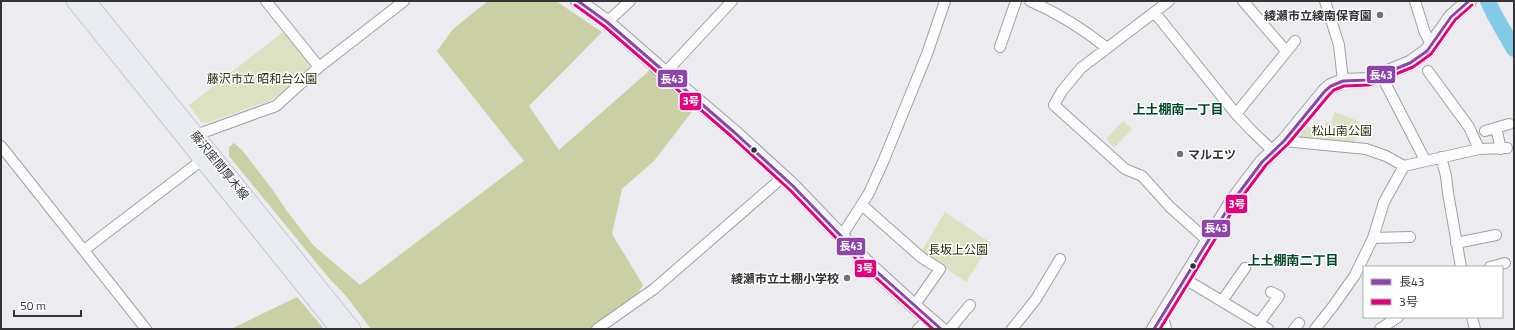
<svg xmlns="http://www.w3.org/2000/svg" width="1515" height="330" viewBox="0 0 1515 330" font-family="'Titillium Web','Noto Sans JP',sans-serif">
  <rect width="100%" height="100%" fill="#ebebf0"/>
  <path fill="#dce1c2" d="M283,32L310,64L309,72L272,100L206,123L201,122L189,105Z
    M1335,112L1358,121L1354,145L1299,141L1298,136L1306,126L1322,133L1326,122L1330,124Z
    M1123,121L1132,129L1114,148L1106,139Z
    M945,212L991,243L966,282L921,252Z"/>
  <path fill="#cad0a4" d="M488,1H556L602,32L529,106L559,150L650,70L694,109L654,161L622,189L612,234L643,285L621,318L604,329H371L346,296L328,277L229,156V147L234,143L242,150L272,189L287,211L313,245L360,285L524,161L437,51L453,29Z
    M297,297L324,329H231Z"/>
  <g fill="none" stroke-linecap="round" stroke-linejoin="round">
    <path stroke="#82cbe7" stroke-width="16" d="M1488,1L1494,14L1514,49"/>
    <defs>
      <path id="street" d="M266,1L319,67
        M1030,1C1058,13 1083,29 1107,48
        M1169,1L1081,68L1062,91L1054,105L1125,169L1142,176L1170,207L1208,241
        M1243,1L1286,51
        M1325,1L1339,45L1343,81
        M1415,1L1425,33L1432,46
        M1155,13L1236,114L1252,131L1273,151
        M607,22L630,1
        M1000,47L1016,1
        M1428,71L1469,127L1479,149
        M665,73L732,1
        M1381,75L1425,160
        M1236,114L1295,41
        M1496,128L1501,149
        M1485,131L1509,124
        M196,135L276,106L319,67L404,1
        M1284,141L1366,149L1386,156L1404,166L1479,149L1507,148
        M1,146L146,329
        M1441,157L1446,176L1448,193L1461,267
        M862,205L922,258L940,269L914,306
        M841,237L869,193L883,162L927,54L945,1
        M1373,238L1410,237
        M1456,243L1496,235
        M84,250L202,160
        M1490,267L1505,263
        M1185,279L1268,329
        M1222,301L1245,268
        M1472,317L1475,329
        M1160,320L1165,324L1166,329
        M1259,323L1279,296L1271,292
        M597,329L654,289L783,177
        M918,329L929,319
        M950,329L970,305
        M1012,329L1036,299L1060,259
        M1294,329L1299,323
        M1315,329L1334,305L1355,275L1373,238L1384,202L1404,166
        M1380,329L1398,317"/>
      <path id="secondary" d="M578,1L607,22L665,73L734,132L793,186L866,262L914,306L941,329
        M1154,329L1232,202L1249,179L1262,162L1284,141L1325,91L1331,86L1343,81L1368,80L1410,63L1427,51L1451,17L1469,1"/>
      <path id="primary" d="M74,1L338,329
        M88,1L353,329"/>
    </defs>
    <use href="#street" stroke="#a0a1a4" stroke-width="12"/>
    <use href="#secondary" stroke="#a0a1a4" stroke-width="16"/>
    <use href="#primary" stroke="#c7c7c9" stroke-width="17"/>
    <use href="#street" stroke="#fcfcfd" stroke-width="10"/>
    <use href="#secondary" stroke="#f2f4f7" stroke-width="14"/>
    <use href="#primary" stroke="#e8ecf1" stroke-width="15"/>
    <defs>
      <path id="bus-1" d="M578,1L607,22L734,132L793,186L866,262L941,329
        M1154,329L1232,202L1262,162L1284,141L1325,91L1331,86L1343,81L1368,80L1410,63L1427,51L1451,17L1469,1"/>
      <path id="bus-2" d="M575,5L604,26L731,136L790,190L863,266L933,329
        M1160,329L1236,205L1266,165L1288,144L1329,95L1334,90L1344,86L1369,85L1413,67L1431,54L1455,20L1472,5"/>
    </defs>
    <use href="#bus-1" stroke="#fff" stroke-width="6"/>
    <use href="#bus-2" stroke="#fff" stroke-width="6"/>
    <use href="#bus-1" stroke="#8e44ad" stroke-width="3"/>
    <use href="#bus-2" stroke="#e5007d" stroke-width="3"/>
  </g>
  <g fill="#737376" stroke="#fff" stroke-width="1.5">
    <circle cx="1380" cy="15" r="4"/>
    <circle cx="1180" cy="154" r="4"/>
    <circle cx="847" cy="278" r="4"/>
  </g>
  <g fill="#323335" stroke="#fff" stroke-width="1.5">
    <circle cx="754" cy="150" r="3.5"/>
    <circle cx="1193" cy="266" r="3.5"/>
  </g>
  <g text-anchor="middle" dominant-baseline="central" stroke-width="3" stroke-linejoin="round" paint-order="stroke">
    <g font-size="12" font-weight="bold" fill="#323335" stroke="#fff" text-anchor="end">
      <text x="1372" y="15">綾瀬市立綾南保育園</text>
      <text x="1188" y="154" text-anchor="start">マルエツ</text>
      <text x="839" y="278">綾瀬市立土棚小学校</text>
    </g>
    <g font-size="12" fill="#2a2d08" stroke="#fff">
      <text x="262" y="78">藤沢市立 昭和台公園</text>
      <text x="1342" y="130">松山南公園</text>
      <text x="958" y="249">長坂上公園</text>
    </g>
    <g font-size="12" fill="#323335" stroke="#fff">
      <text transform="translate(220 165) rotate(51)">藤沢座間厚木線</text>
    </g>
    <g font-size="13" font-weight="bold" fill="#00462b" stroke="#fff">
      <text x="1178" y="109">上土棚南一丁目</text>
      <text x="1293" y="260">上土棚南二丁目</text>
    </g>
  </g>
  <g stroke="#fff" stroke-width="1.5">
    <rect x="1366" y="65" width="30" height="19" rx="4" fill="#8e44ad"/>
    <rect x="657" y="69" width="31" height="19" rx="4" fill="#8e44ad"/>
    <rect x="679" y="92" width="23" height="19" rx="4" fill="#e5007d"/>
    <rect x="1225" y="194" width="23" height="20" rx="4" fill="#e5007d"/>
    <rect x="1201" y="219" width="30" height="19" rx="4" fill="#8e44ad"/>
    <rect x="836" y="237" width="30" height="19" rx="4" fill="#8e44ad"/>
    <rect x="854" y="259" width="23" height="19" rx="4" fill="#e5007d"/>
  </g>
  <g font-size="11" text-anchor="middle" font-weight="bold" fill="#fff">
    <text x="1381" y="79">長43</text>
    <text x="672" y="83">長43</text>
    <text x="691" y="105">3号</text>
    <text x="1237" y="208">3号</text>
    <text x="1216" y="232">長43</text>
    <text x="851" y="250">長43</text>
    <text x="865" y="272">3号</text>
  </g>
  <rect width="1515" height="330" fill="none" stroke="#323335" stroke-width="4"/>
  <rect x="1363" y="266" width="140" height="52" fill="#ffffff" stroke="#adadae"/>
  <rect x="1371" y="279" width="20" height="6" fill="#8e44ad" stroke="#adadae"/>
  <text x="1399" y="286" font-size="12" fill="#323335">長43</text>
  <rect x="1371" y="299" width="20" height="6" fill="#e5007d" stroke="#adadae"/>
  <text x="1399" y="306" font-size="12" fill="#323335">3号</text>
  <path d="M14 310v6h67v-6" fill="none" stroke="#323335" stroke-width="2"/>
  <text x="20" y="310" font-size="12" fill="#323335" stroke="#ffffff" stroke-width="3" paint-order="stroke">50 m</text>
</svg>
